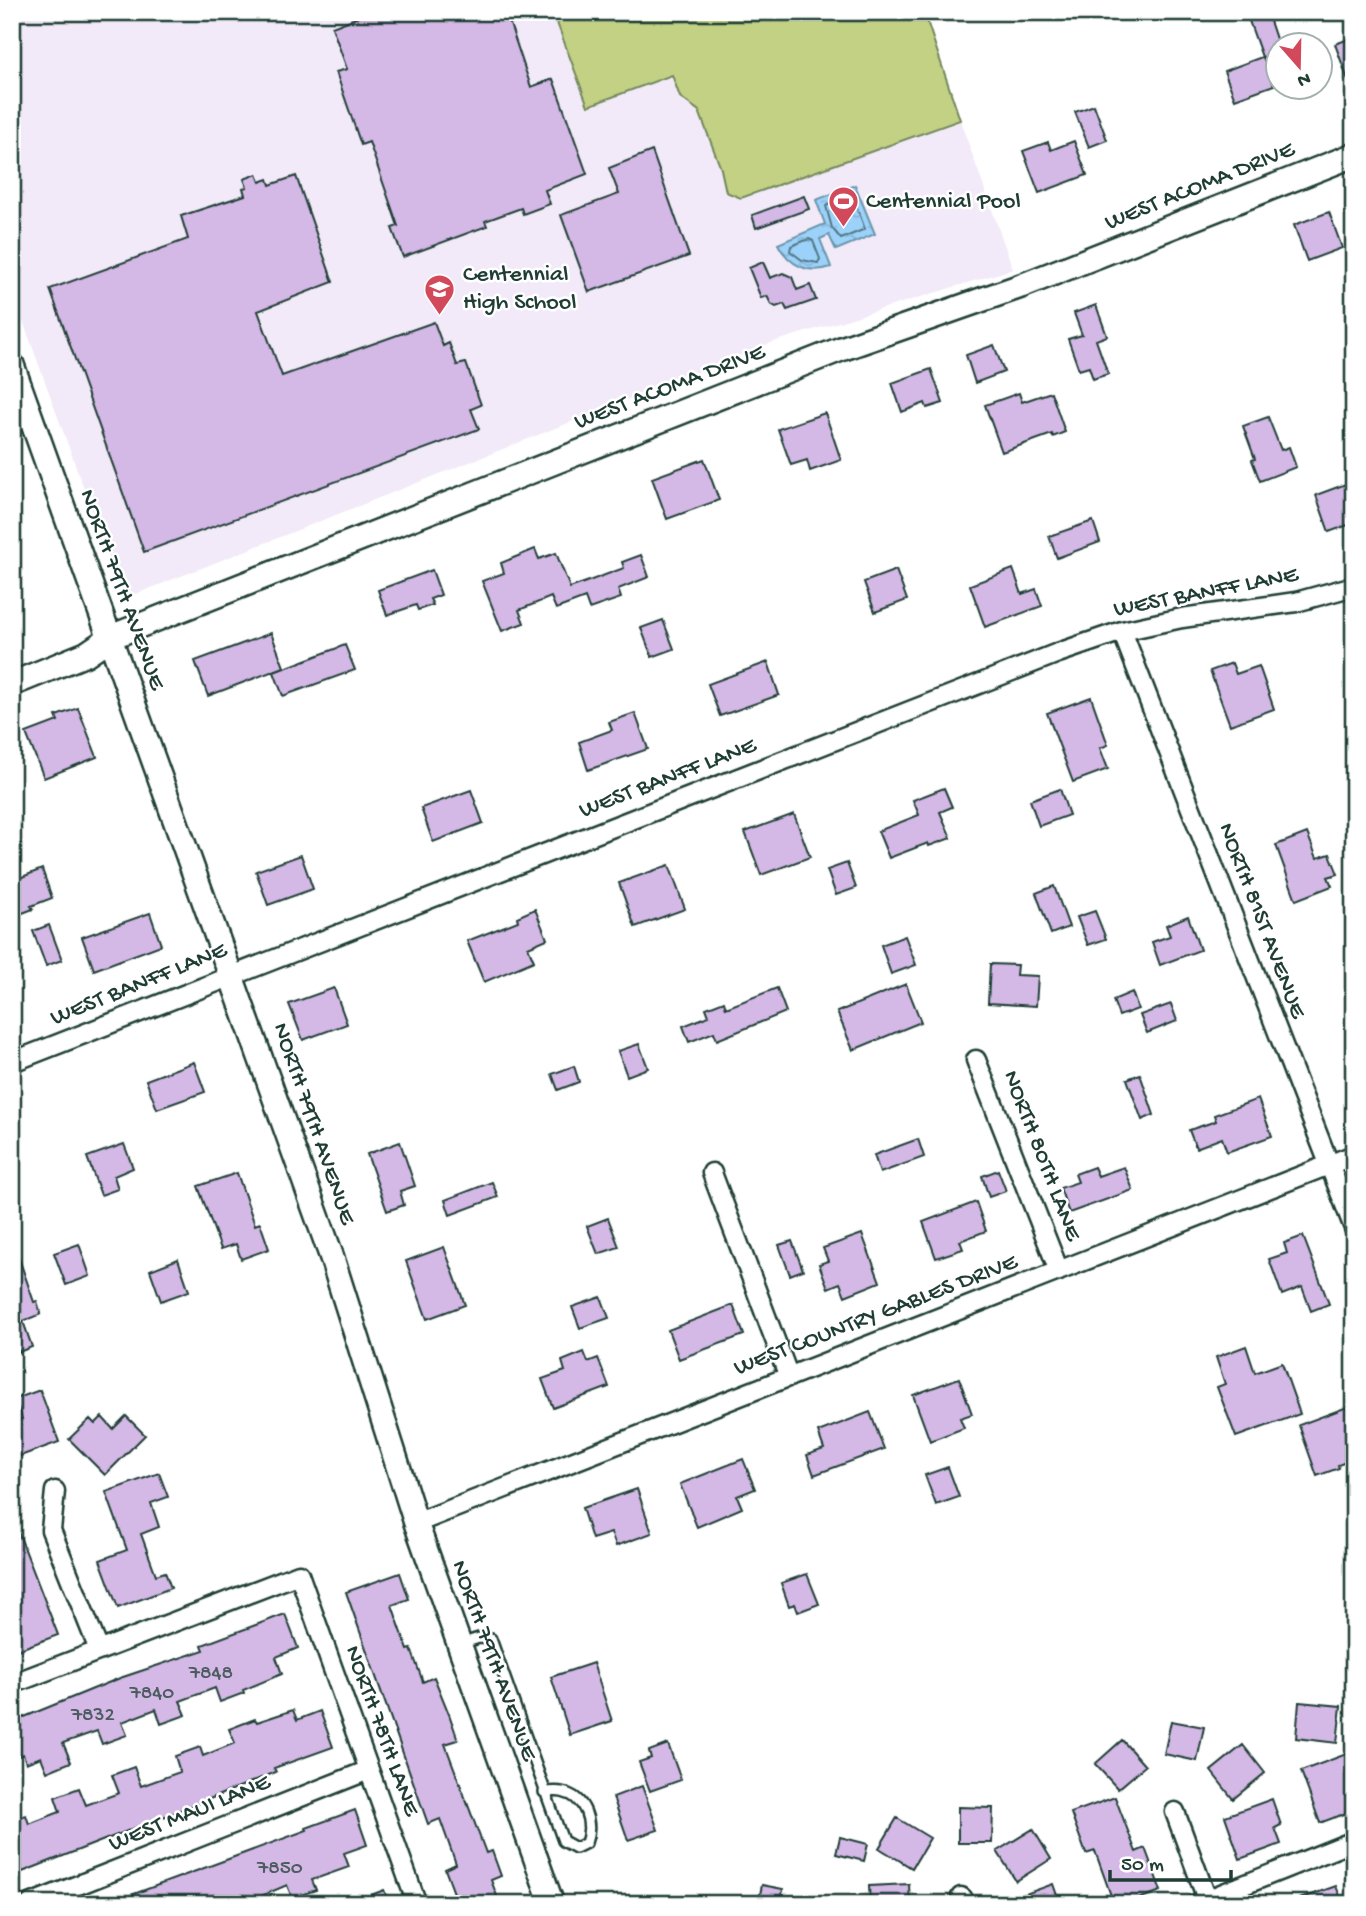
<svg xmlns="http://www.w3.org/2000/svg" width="1366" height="1916" viewBox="0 0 1366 1916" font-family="'Gochi Hand',sans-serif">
  <defs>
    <pattern id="water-ripples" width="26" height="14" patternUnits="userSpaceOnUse" patternTransform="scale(1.75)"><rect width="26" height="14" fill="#9cd1fa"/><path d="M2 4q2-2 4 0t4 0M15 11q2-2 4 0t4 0" fill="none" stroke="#86b4d7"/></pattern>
  </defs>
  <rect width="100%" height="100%" fill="#fff"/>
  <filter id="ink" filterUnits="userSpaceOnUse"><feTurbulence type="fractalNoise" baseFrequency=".0143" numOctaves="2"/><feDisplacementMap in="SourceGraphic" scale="14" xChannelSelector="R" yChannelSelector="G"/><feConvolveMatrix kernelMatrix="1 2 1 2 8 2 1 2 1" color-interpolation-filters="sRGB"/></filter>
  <g filter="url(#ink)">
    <path fill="#f2eaf8" d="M12,12H924L960,120L1013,269L773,342L136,594L119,585L12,291Z"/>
    <path fill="#c3d185" stroke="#71875c" stroke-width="2" d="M553,12H924L960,120L741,198L726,192L721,169L699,111L680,97L672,75L588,106Z"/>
    <path fill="url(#water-ripples)" stroke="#6a96ab" stroke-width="2" d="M855,185L875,234L836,250L829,235L820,239L831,267C808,275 789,265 778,244L825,224L816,200Z"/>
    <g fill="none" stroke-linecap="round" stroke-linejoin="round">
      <path stroke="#517883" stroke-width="2" d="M848,195L853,197L865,229L841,239L832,228L826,206Z
        M809,239L813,241L820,259L818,263L802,260L790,251L791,246Z"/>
    </g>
    <path fill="#d4b8e6" stroke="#1f3d34" stroke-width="2" d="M371,12H506L531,87L553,79L587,174L545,190L550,204L523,214L521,208L485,221L487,226L403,257L392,228L398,226L369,142L361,145L336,72L347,69L332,27Z
      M1267,12L1278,45V52L1263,57L1274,85L1235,99L1224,71L1262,57L1248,18Z
      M1354,37V91H1352L1335,44Z
      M1094,105L1107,140L1089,147L1075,112Z
      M1074,141L1087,175L1039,193L1023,151L1048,142L1051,150Z
      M652,151L689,256L589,292L561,215L619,194L609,168Z
      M257,174L260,182L268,179L270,185L296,176L333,282L258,311L282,376L434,322L443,346L449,343L457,365L466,363L481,405L471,409L479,429L144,552L50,289L188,239L181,216L245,195L243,188L247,187L244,179Z
      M804,196L809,209L756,228L752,215Z
      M1329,212L1342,248L1307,261L1294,225Z
      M763,262L770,278L783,273L792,277L797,290L810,285L816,300L787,310L784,304L776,307L771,304L767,296L761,298L749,268Z
      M1096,305L1107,336L1096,340L1108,374L1093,379L1089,367L1079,370L1068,339L1082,335L1074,313Z
      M994,345L1004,372L975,383L966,355Z
      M931,369L943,403L927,408L925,403L902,412L892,383Z
      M1051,392L1065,432L1053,437L1052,434L1002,452L985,405L1019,393L1022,402Z
      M825,413L841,460L810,471L807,460L791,465L778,429Z
      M1268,417L1281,450L1289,447L1296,467L1260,481L1252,460L1255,459L1243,426Z
      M704,459L719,500L667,519L652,478Z
      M1354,481V517L1349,519L1351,524L1329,532L1316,495Z
      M1093,521L1100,542L1057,558L1049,536Z
      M535,549L539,559L556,553L570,588L624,568L622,562L641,555L649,577L618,589L621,598L589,609L585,598L556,609L551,597L519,610L524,623L502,631L482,581L504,573L501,563Z
      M1013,569L1022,594L1036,589L1042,606L985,627L970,585Z
      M432,570L441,595L430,599L433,605L418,610L416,605L387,615L378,590Z
      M896,570L907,600L875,612L864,582Z
      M663,620L674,649L652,657L641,628Z
      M271,633L284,667L208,696L195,661Z
      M345,645L355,670L283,696L274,672Z
      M768,662L779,695L720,716L708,684Z
      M1232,663L1236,674L1259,666L1274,709L1230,725L1210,671Z
      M1091,697L1108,745L1100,748L1108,769L1073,782L1047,713Z
      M78,708L97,757L44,778L26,733L58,721L56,716Z
      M635,713L648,749L588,770L579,742L612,730L609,722Z
      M944,788L952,807L940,812L951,838L929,846L928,843L889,858L878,831L919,815L913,800Z
      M1060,789L1069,815L1039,826L1030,800Z
      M471,790L483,823L433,842L421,808Z
      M794,814L810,857L761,875L745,832Z
      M1307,833L1317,858L1330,854L1338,874L1328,877L1332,886L1296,900L1276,845Z
      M301,855L313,889L268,905L256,871Z
      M847,863L856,888L836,895L827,870Z
      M669,865L685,909L635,927L619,883Z
      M42,869L52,898L31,906L33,909L12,917V881Z
      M1054,886L1069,927L1051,934L1036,893Z
      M535,909L547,939L528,947L534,961L484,982L467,941L518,921L517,917Z
      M1095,911L1106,939L1088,945L1077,917Z
      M150,913L161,945L94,970L82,937Z
      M1188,916L1200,950L1160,965L1152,942L1170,936L1166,925Z
      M49,925L62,960L46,966L33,931Z
      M905,936L916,965L891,974L881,945Z
      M990,964L1017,965L1016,975L1038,976L1036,1006L988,1003Z
      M906,984L921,1022L853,1050L837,1012Z
      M334,988L347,1024L303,1040L289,1004Z
      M777,988L786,1012L717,1040L714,1032L689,1042L683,1026L709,1016L706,1008L724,1001L726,1008Z
      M1132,992L1138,1009L1119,1016L1113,1000Z
      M1171,1004L1177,1021L1147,1033L1140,1015Z
      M639,1044L648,1068L627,1076L618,1051Z
      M194,1062L205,1092L157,1109L146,1080Z
      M574,1066L579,1082L558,1090L552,1074Z
      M1140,1074L1154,1115L1142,1120L1127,1079Z
      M1258,1099L1272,1136L1227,1152L1222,1138L1196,1148L1189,1130L1216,1121L1214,1115Z
      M918,1139L924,1157L880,1173L874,1155Z
      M400,1142L415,1186L400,1191L404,1205L387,1211L367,1154Z
      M124,1144L133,1168L114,1176L118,1189L101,1195L87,1157Z
      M1094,1167L1098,1176L1124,1167L1133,1190L1069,1213L1060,1188L1078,1182L1075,1174Z
      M998,1170L1006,1191L989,1197L982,1176Z
      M237,1173L255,1225L260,1223L269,1249L241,1259L236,1244L221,1249L198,1186Z
      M492,1182L498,1197L450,1215L445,1200Z
      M976,1202L986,1231L960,1241L963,1249L936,1258L923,1222Z
      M608,1218L619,1247L598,1254L587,1226Z
      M862,1234L880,1282L845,1296L840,1283L828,1288L819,1264L828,1261L823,1248Z
      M1303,1236L1329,1304L1311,1311L1302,1287L1282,1295L1269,1259L1287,1253L1284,1243Z
      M792,1241L803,1270L790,1275L779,1245Z
      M12,1244H14L34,1302L37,1301L41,1314L23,1321L32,1347L19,1352L12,1333V1291L16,1290L12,1280Z
      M79,1244L90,1276L66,1285L54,1253Z
      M444,1247L465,1305L427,1319L406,1261Z
      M178,1259L189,1291L161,1301L150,1270Z
      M601,1297L609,1318L580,1328L572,1307Z
      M733,1305L744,1335L679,1359L668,1330Z
      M1246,1346L1255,1373L1282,1363L1300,1414L1236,1437L1217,1387L1225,1384L1216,1357Z
      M584,1352L588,1362L598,1358L609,1387L553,1408L542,1379L565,1371L562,1361Z
      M959,1378L972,1414L960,1418L964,1428L930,1441L913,1395Z
      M40,1390L59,1442L12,1459V1423L22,1419L15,1399Z
      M1350,1406L1354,1415V1459L1338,1465L1339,1468L1317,1476L1299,1425Z
      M870,1412L884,1449L814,1475L807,1455L824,1449L818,1432Z
      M126,1416L145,1435L105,1475L69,1439L90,1419L95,1424L102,1417L113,1429Z
      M743,1459L755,1489L737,1496L742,1508L697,1527L680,1484Z
      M948,1467L959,1497L936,1505L925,1475Z
      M159,1473L168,1497L151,1503L159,1527L141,1534L156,1575L165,1572L171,1588L118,1608L100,1560L127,1550L106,1492Z
      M637,1489L652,1533L616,1546L611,1533L592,1539L582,1508Z
      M12,1516L58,1635L12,1652Z
      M400,1573L409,1599L392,1605L408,1650L411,1649L423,1682L434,1677L449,1714L458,1740L445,1744L486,1853L492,1851L501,1876L491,1880L500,1904H458L445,1869L456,1864L440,1819L428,1824L346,1592Z
      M807,1574L819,1604L798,1612L795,1604L789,1606L781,1583Z
      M285,1614L298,1648L276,1657L282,1674L243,1690L244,1693L220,1702L215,1688L180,1701L186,1715L161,1724L156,1709L122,1722L127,1735L102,1744L97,1731L63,1743L71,1762L47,1772L41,1757L26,1763L23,1754L12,1759V1722L120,1678L204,1650L202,1645Z
      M593,1663L612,1721L570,1735L551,1677Z
      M1299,1702L1341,1706L1337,1743L1296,1738Z
      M293,1710L297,1720L320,1711L333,1747L274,1768L276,1772L217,1796L12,1876V1820L26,1815L29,1824L60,1812L55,1797L79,1788L86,1805L119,1793L112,1775L134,1767L141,1786L180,1772L175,1756L200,1747L203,1756L235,1743L229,1729L255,1719L257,1722Z
      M1171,1721L1204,1727L1197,1761L1164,1754Z
      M1122,1740L1145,1766L1118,1789L1095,1764Z
      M668,1744L681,1780L650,1791L639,1762L651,1758L649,1751Z
      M1243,1745L1265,1773L1233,1799L1211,1771Z
      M1349,1753L1354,1766V1810L1320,1823L1301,1771Z
      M642,1786L658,1830L628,1840L613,1797Z
      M1115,1797L1136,1852L1145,1848L1161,1891L1125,1904H1114L1095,1851L1086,1854L1071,1813Z
      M1272,1799L1281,1825L1275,1828L1281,1844L1240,1859L1225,1816Z
      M958,1807L993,1808L992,1843H958Z
      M355,1810L367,1845L344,1853L349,1867L312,1880L316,1890L292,1898L287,1885L242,1904H113L112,1902L307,1830L306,1828Z
      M897,1818L930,1838L912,1868L879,1848Z
      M1033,1829L1051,1859L1016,1881L997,1851Z
      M840,1837L868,1844L864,1861L836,1854Z
      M909,1884L910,1904H870L869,1886Z
      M1053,1884L1060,1904H1003V1902Z
      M762,1885L783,1889L780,1904H758Z
      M1336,1886L1343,1904H1291V1902Z
      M384,1890L390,1904H350V1903Z"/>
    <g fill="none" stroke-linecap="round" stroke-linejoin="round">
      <defs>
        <path id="service" d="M460,1644L479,1638L491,1639L563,1841L576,1848L586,1843C593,1823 586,1797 562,1792C557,1791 550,1792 544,1792"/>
        <path id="minor" d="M1122,631L1354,1228
          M976,1060L1059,1271
          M12,1062L1058,653L1122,631L1182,618L1296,602L1354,586
          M712,1173L789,1377
          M55,1491L51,1530L99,1650
          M416,1523L1354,1155
          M12,1684L299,1574L417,1904
          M1175,1812L1207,1899
          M961,1897L964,1904
          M30,1904L369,1770
          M1196,1904L1354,1841"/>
        <path id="tertiary" d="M12,365L331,1255L416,1523L552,1904
          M12,684L86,654L111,637L841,349L1021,286L1354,155"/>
      </defs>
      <use href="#service" stroke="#1f3d34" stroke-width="14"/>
      <use href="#minor" stroke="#1f3d34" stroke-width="23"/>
      <use href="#tertiary" stroke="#1f3d34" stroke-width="28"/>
      <use href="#service" stroke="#fff" stroke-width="9"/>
      <use href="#minor" stroke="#fff" stroke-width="18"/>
      <use href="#tertiary" stroke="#fff" stroke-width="23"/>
    </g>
  </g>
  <defs>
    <symbol id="stadium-pin" viewBox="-11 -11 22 30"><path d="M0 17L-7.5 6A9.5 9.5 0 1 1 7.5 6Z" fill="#d1495b" stroke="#fff"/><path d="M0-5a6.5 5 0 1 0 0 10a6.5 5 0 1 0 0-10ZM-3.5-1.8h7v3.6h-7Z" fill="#fff"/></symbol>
    <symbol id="school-pin" viewBox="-11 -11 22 30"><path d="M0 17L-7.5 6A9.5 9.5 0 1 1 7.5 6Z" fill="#d1495b" stroke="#fff"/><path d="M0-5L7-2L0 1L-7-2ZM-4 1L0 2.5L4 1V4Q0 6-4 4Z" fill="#fff"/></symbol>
  </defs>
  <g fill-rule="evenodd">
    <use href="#stadium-pin" x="826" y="184" width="35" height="47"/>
    <use href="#school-pin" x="422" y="272" width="35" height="47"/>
  </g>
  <g text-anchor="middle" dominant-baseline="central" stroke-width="5" stroke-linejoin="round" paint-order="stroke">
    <g font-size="21" fill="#4c5c60">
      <text x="211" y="1674">7848</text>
      <text x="152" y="1694">7840</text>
      <text x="93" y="1716">7832</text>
      <text x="280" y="1869">7850</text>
    </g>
    <g font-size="24" fill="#1f3d34" stroke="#fff">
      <text transform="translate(1200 187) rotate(-22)">WEST ACOMA DRIVE</text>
      <text transform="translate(670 388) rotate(-21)">WEST ACOMA DRIVE</text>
      <text transform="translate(121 590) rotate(70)">NORTH 79TH AVENUE</text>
      <text transform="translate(1206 593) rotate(-11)">WEST BANFF LANE</text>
      <text transform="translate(668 779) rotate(-21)">WEST BANFF LANE</text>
      <text transform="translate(1261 921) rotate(69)">NORTH 81ST AVENUE</text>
      <text transform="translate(139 985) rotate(-22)">WEST BANFF LANE</text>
      <text transform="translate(313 1124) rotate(71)">NORTH 79TH AVENUE</text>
      <text transform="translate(1041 1156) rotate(69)">NORTH 80TH LANE</text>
      <text transform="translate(876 1316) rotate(-21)">WEST COUNTRY GABLES DRIVE</text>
      <text transform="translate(493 1661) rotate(70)">NORTH 79TH AVENUE</text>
      <text transform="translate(381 1731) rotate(70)">NORTH 78TH LANE</text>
      <text transform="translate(190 1814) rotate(-22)">WEST MAUI LANE</text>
    </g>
    <g font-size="24" fill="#1f3d34" stroke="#fff" text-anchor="start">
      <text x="866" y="202">Centennial Pool</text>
      <text x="463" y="275">Centennial<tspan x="463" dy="28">High School</tspan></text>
    </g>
  </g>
  <rect width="1366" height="1916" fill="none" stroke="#fff" stroke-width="42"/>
  <rect x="21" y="21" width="1324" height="1874" fill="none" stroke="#1f3d34" stroke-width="2.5" filter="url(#ink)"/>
  <g transform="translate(1299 66) rotate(160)"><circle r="33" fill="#ffffff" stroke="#a5b1ae" stroke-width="2"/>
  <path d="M0-5L12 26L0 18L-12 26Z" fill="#d1495b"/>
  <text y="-10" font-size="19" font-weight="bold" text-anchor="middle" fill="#1f3d34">N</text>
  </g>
  <path d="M1110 1870v10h121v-10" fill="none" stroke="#1f3d34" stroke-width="3.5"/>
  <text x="1121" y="1870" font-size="21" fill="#1f3d34" stroke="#ffffff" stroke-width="5" paint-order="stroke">50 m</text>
</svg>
